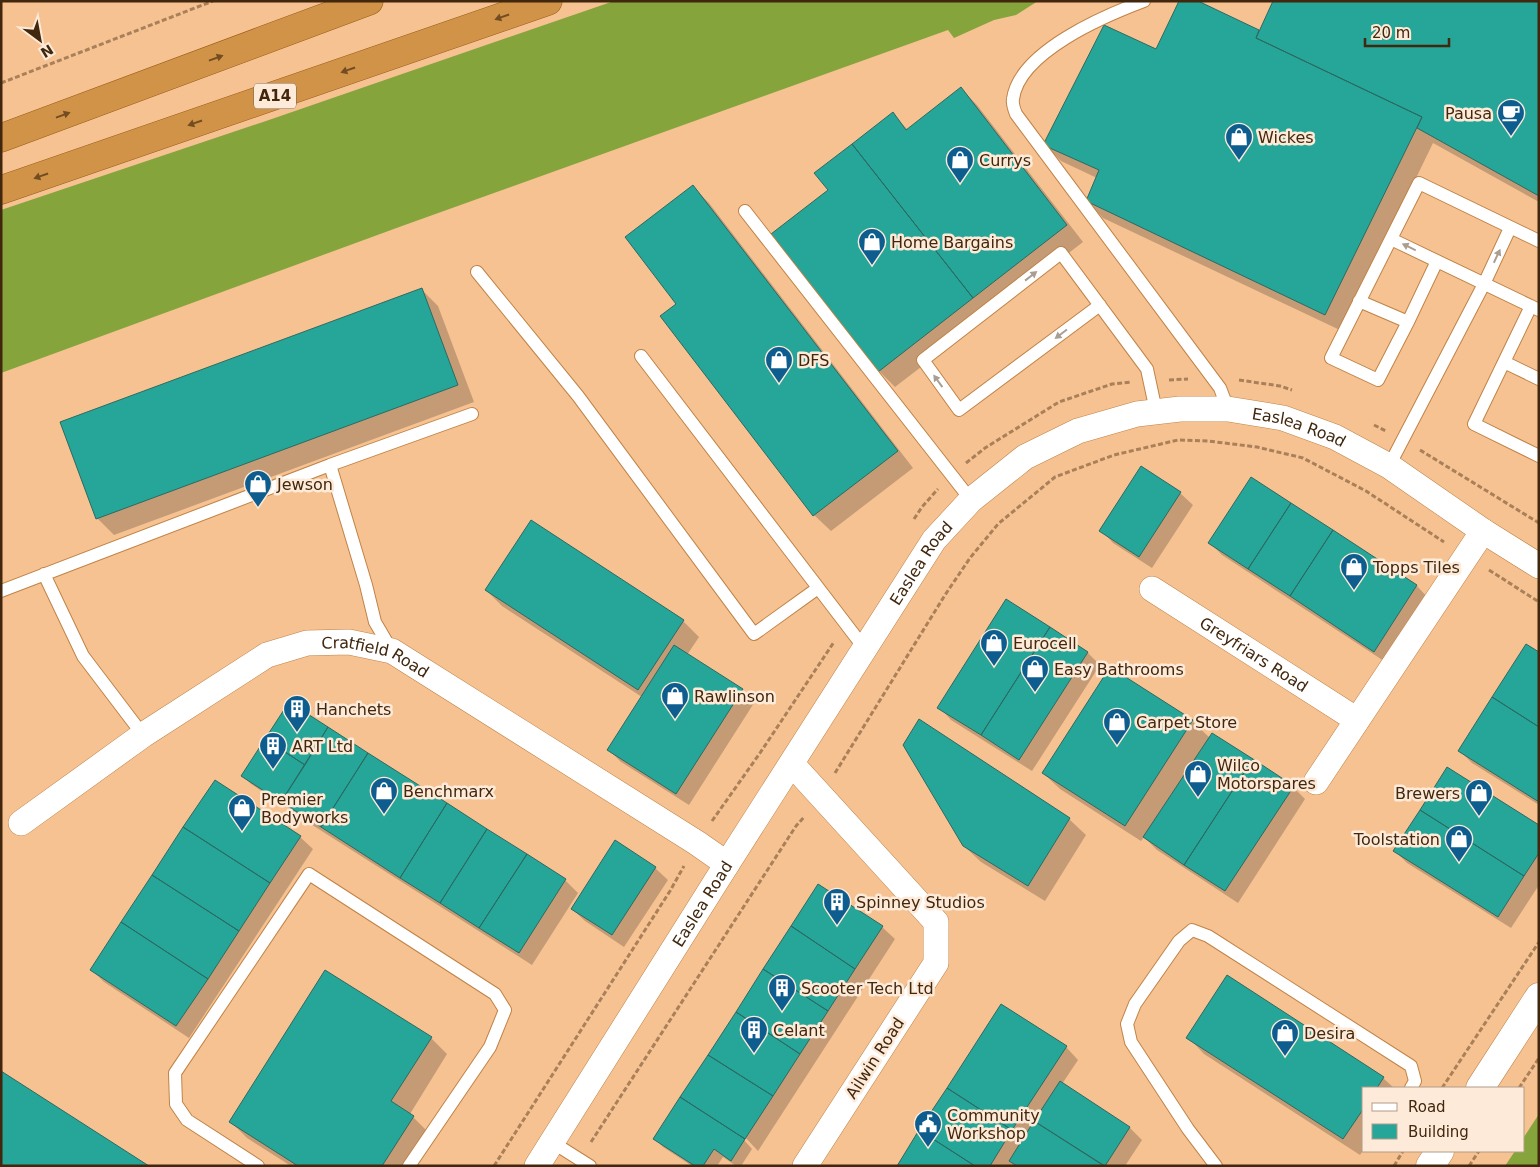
<svg xmlns="http://www.w3.org/2000/svg" width="1540" height="1167" viewBox="0 0 1540 1167" font-family="'DejaVu Sans',sans-serif">
  <rect width="100%" height="100%" fill="#f6c292"/>
  <path fill="#85a43b" d="M614,1H1038L1016,15L994,20L954,38L948,30L402,226L1,373V210L266,121Z
    M1539,1114V1166H1505L1515,1151H1524V1137Z"/>
  <path fill="#0003" d="M1195,1L1260,32L1539,1V202L1433,143L1342,331L1103,218L1087,201L1097,178L1061,161L1045,145L1157,50Z
    M961,89L977,105L1083,242L895,387L879,371L893,114L908,130Z
    M693,187L709,203L913,468L831,531L814,515L677,304Z
    M422,290L438,306L474,402L114,535L97,518Z
    M1252,479L1417,586L1429,599L1387,663L1222,555L1210,543Z
    M1180,493L1193,505L1152,568L1113,543L1101,530Z
    M486,590L683,621L699,637L687,655L742,690L754,703L689,805L621,762L609,750L642,697L502,606Z
    M1007,601L1088,653L1100,665L1032,771L951,720L939,707Z
    M1539,653V805L1472,763L1459,750Z
    M289,704L565,880L578,893L532,965L295,814L291,810L251,784L243,776Z
    M1192,721L1210,738L1293,787L1305,799L1238,903L1157,850L1144,837L1141,841L1060,789L1043,773Z
    M1069,819L1086,835L1045,901L981,862L964,846Z
    M1539,826V885L1511,928L1407,863L1395,851Z
    M300,837L313,849L189,1038L104,982L92,970Z
    M655,868L668,880L624,947L585,921L572,909Z
    M882,927L895,939L758,1151L744,1136V1140L752,1149L741,1166H736L723,1157L717,1166H692L663,1147L655,1139Z
    M1188,1037L1383,1078L1394,1088H1364V1149L1360,1155L1204,1054Z
    M431,1038L447,1054L410,1114L429,1133L409,1166H291L247,1138L231,1122Z
    M1066,1047L1078,1060L1062,1084L1130,1128L1142,1140L1125,1166H898Z"/>
  <path fill="#25a698" stroke="#2c6a62" d="M1179,1H1198L1259,30L1256,38L1422,117L1325,315L1086,201L1099,170L1043,145L1104,25L1156,49Z
    M1273,1H1539V196L1417,128L1422,117L1256,38Z
    M961,87L1067,225L973,298L852,144L893,112L906,130Z
    M852,144L973,298L878,372L771,234L828,190L814,173Z
    M693,185L898,451L813,516L660,316L676,304L625,237Z
    M422,288L458,385L96,519L60,422Z
    M1141,466L1181,492L1139,557L1099,531Z
    M1251,477L1291,503L1248,569L1208,543Z
    M1291,503L1333,530L1290,596L1248,569Z
    M531,520L684,620L638,690L485,590Z
    M1333,530L1417,585L1374,652L1290,596Z
    M1006,599L1050,627L981,735L937,708Z
    M1050,627L1088,652L1019,760L981,735Z
    M1526,644L1539,652V727L1492,697Z
    M674,645L743,689L676,794L607,750Z
    M1110,667L1193,720L1125,826L1042,773Z
    M1492,697L1539,727V802L1458,751Z
    M289,702L328,727L305,765L265,739Z
    M919,719L1070,818L1028,886L963,846L903,745Z
    M328,727L368,753L321,827L281,802Z
    M1212,733L1253,759L1184,865L1143,837Z
    M265,739L305,765L281,802L241,776Z
    M368,753L447,803L400,878L321,827Z
    M1253,759L1294,786L1225,891L1184,865Z
    M1447,767L1539,825V853L1524,876L1420,810Z
    M215,780L301,836L270,883L183,827Z
    M447,803L487,829L440,903L400,878Z
    M1420,810L1524,876L1498,917L1393,851Z
    M183,827L270,883L239,931L152,875Z
    M487,829L527,854L479,928L440,903Z
    M615,840L656,867L612,935L571,909Z
    M527,854L566,879L519,953L479,928Z
    M152,875L239,931L208,979L121,922Z
    M818,884L883,926L855,969L791,926Z
    M121,922L208,979L176,1026L90,970Z
    M791,926L855,969L828,1011L763,969Z
    M763,969L828,1011L800,1054L736,1012Z
    M325,970L432,1037L391,1101L414,1116L382,1166H298L229,1122Z
    M1227,975L1384,1077L1377,1088H1364V1108L1343,1139L1186,1038Z
    M1001,1004L1067,1046L1012,1130L947,1088Z
    M736,1012L800,1054L773,1096L708,1055Z
    M708,1055L773,1096L745,1139L680,1097Z
    M1,1071L149,1166H1Z
    M1060,1081L1130,1127L1105,1166L1034,1121Z
    M947,1088L1012,1130L990,1166H975L919,1130Z
    M680,1097L745,1139L731,1161L714,1149L703,1166H695L653,1139Z
    M1034,1121L1104,1166H1017L1009,1161Z
    M919,1130L975,1166H897Z"/>
  <g fill="none" stroke-linecap="round" stroke-linejoin="round">
    <defs>
      <path id="service" d="M1144,1C1104,16 1019,52 1013,99C1012,104 1014,109 1016,114L1220,388L1228,409
        M745,211L971,500
        M1391,239L1539,310
        M1437,261L1408,322L1378,380L1331,358L1419,183L1539,241
        M477,272L578,396L754,634L818,588
        M1359,301L1408,322
        M1100,305L959,410L923,360L1061,253L1147,369L1156,411
        M1531,306L1474,424L1539,456
        M641,356L865,649
        M1504,362L1539,379
        M1389,466L1484,284L1510,228
        M44,574L83,656L143,735
        M1,591L330,465
        M392,651L375,622L366,585L330,465L472,414
        M552,1142L590,1166
        M258,1166L187,1120L176,1104L175,1073L309,874L495,994L505,1010L490,1047L409,1166
        M1216,1166L1188,1129L1131,1042L1127,1024L1135,1004L1179,941L1192,930L1208,936L1411,1066L1415,1081L1411,1088"/>
      <g id="minor">
        <path id="s1" d="M1152,589L1357,720"/>
        <path d="M792,764L936,922V963L805,1166"/>
        <path d="M1316,782L1483,531"/>
        <path id="s2" d="M21,823L143,735L267,655L307,643L349,642L392,651L697,843L727,864"/>
        <path id="s3" d="M537,1166L727,864L934,540L971,500L1025,457L1078,431L1137,414L1180,409H1228L1283,418L1335,437L1389,466L1483,531L1539,566"/>
      </g>
      <path id="tertiary" d="M1480,1088L1539,997
        M1430,1166L1440,1151"/>
      <path id="trunk" d="M1,138L369,1
        M1,190L548,1"/>
    </defs>
    <use href="#service" stroke="#c08346" stroke-width="14"/>
    <use href="#minor" stroke="#c08346" stroke-width="26"/>
    <use href="#tertiary" stroke="#c08346" stroke-width="29"/>
    <use href="#trunk" stroke="#975c15" stroke-width="29"/>
    <path stroke="#a98059" stroke-width="3" stroke-dasharray="5 2.5" stroke-linecap="butt" d="M1,83L213,1
      M1169,380L1188,379
      M1239,380L1280,386L1292,390
      M1374,425L1386,431
      M1420,450L1539,523
      M966,463L985,448L1059,402L1112,384L1131,382
      M914,519L922,507L938,489
      M1489,570L1539,602
      M835,773L945,595L970,558L998,524L1055,477L1114,455L1178,440L1208,441L1257,447L1303,458L1366,491L1444,542
      M712,821L760,753L834,642
      M1442,1088L1539,942
      M1519,1088L1539,1058
      M591,1142L796,826L804,817
      M494,1166L670,891L684,866
      M1394,1166L1403,1151
      M1469,1166L1479,1151"/>
    <use href="#service" stroke="#fff" stroke-width="12"/>
    <use href="#minor" stroke="#fff" stroke-width="25"/>
    <use href="#tertiary" stroke="#fff" stroke-width="28"/>
    <use href="#trunk" stroke="#d09348" stroke-width="28"/>
  </g>
  <defs><path id="oneway-solid" d="M-6-.8H1V-3.2L6.5 0L1 3.2V.8H-6Z" transform="scale(1.25)"/></defs>
  <g fill="#734d22">
    <use href="#oneway-solid" transform="translate(502 17) rotate(161)"/>
    <use href="#oneway-solid" transform="translate(216 58) rotate(-20)"/>
    <use href="#oneway-solid" transform="translate(348 70) rotate(161)"/>
    <use href="#oneway-solid" transform="translate(63 115) rotate(-20)"/>
    <use href="#oneway-solid" transform="translate(195 123) rotate(161)"/>
    <use href="#oneway-solid" transform="translate(41 176) rotate(161)"/>
  </g>
  <g fill="#aa9e92">
    <use href="#oneway-solid" transform="translate(1409 247) rotate(-154)"/>
    <use href="#oneway-solid" transform="translate(1497 256) rotate(-65)"/>
    <use href="#oneway-solid" transform="translate(1031 276) rotate(-38)"/>
    <use href="#oneway-solid" transform="translate(1061 334) rotate(143)"/>
    <use href="#oneway-solid" transform="translate(938 381) rotate(-126)"/>
  </g>
  <defs>
    <symbol id="cafe-pin" viewBox="-11 -11 22 30"><path d="M0 17L-7.5 6A9.5 9.5 0 1 1 7.5 6Z" fill="#0d5d8f" stroke="#feead8"/><path d="M-5.5-4.5H6V0H3Q3 3.5 0 3.5H-2.5Q-5.5 3.5-5.5 0ZM3-3.2v2h1.7v-2ZM-6 4.5H4V6H-6Z" fill="#fff"/></symbol>
    <symbol id="shop-pin" viewBox="-11 -11 22 30"><path d="M0 17L-7.5 6A9.5 9.5 0 1 1 7.5 6Z" fill="#0d5d8f" stroke="#feead8"/><path d="M-5-2.5h2.3a2.7 3.5 0 0 1 5.4 0H5L5.5 6h-11ZM-1.5-2.5h3a1.5 2.3 0 0 0-3 0Z" fill="#fff"/></symbol>
    <symbol id="building-pin" viewBox="-11 -11 22 30"><path d="M0 17L-7.5 6A9.5 9.5 0 1 1 7.5 6Z" fill="#0d5d8f" stroke="#feead8"/><path d="M-4-6H4V6H1V3H-1V6H-4ZM-2.5-4.3h1.7v1.8h-1.7ZM.8-4.3h1.7v1.8H.8ZM-2.5-1h1.7V.8h-1.7ZM.8-1h1.7V.8H.8Z" fill="#fff"/></symbol>
    <symbol id="civic-pin" viewBox="-11 -11 22 30"><path d="M0 17L-7.5 6A9.5 9.5 0 1 1 7.5 6Z" fill="#0d5d8f" stroke="#feead8"/><path d="M-.6-6.5H3V-4.5H.6V-3L4-1V1h2V6H-6V1h2V-1L-.6-3ZM-1.2 2.5V6h2.4V2.5Z" fill="#fff"/></symbol>
  </defs>
  <g fill-rule="evenodd">
    <use href="#cafe-pin" x="1495" y="97" width="32" height="43"/>
    <use href="#shop-pin" x="1223" y="121" width="32" height="43"/>
    <use href="#shop-pin" x="944" y="144" width="32" height="43"/>
    <use href="#shop-pin" x="856" y="226" width="32" height="43"/>
    <use href="#shop-pin" x="763" y="344" width="32" height="43"/>
    <use href="#shop-pin" x="242" y="468" width="32" height="43"/>
    <use href="#shop-pin" x="1338" y="551" width="32" height="43"/>
    <use href="#shop-pin" x="978" y="627" width="32" height="43"/>
    <use href="#shop-pin" x="1019" y="653" width="32" height="43"/>
    <use href="#shop-pin" x="659" y="680" width="32" height="43"/>
    <use href="#building-pin" x="281" y="693" width="32" height="43"/>
    <use href="#shop-pin" x="1101" y="706" width="32" height="43"/>
    <use href="#building-pin" x="257" y="730" width="32" height="43"/>
    <use href="#shop-pin" x="1182" y="758" width="32" height="43"/>
    <use href="#shop-pin" x="368" y="775" width="32" height="43"/>
    <use href="#shop-pin" x="1463" y="777" width="32" height="43"/>
    <use href="#shop-pin" x="226" y="792" width="32" height="43"/>
    <use href="#shop-pin" x="1443" y="823" width="32" height="43"/>
    <use href="#building-pin" x="821" y="886" width="32" height="43"/>
    <use href="#building-pin" x="766" y="972" width="32" height="43"/>
    <use href="#building-pin" x="738" y="1014" width="32" height="43"/>
    <use href="#shop-pin" x="1269" y="1017" width="32" height="43"/>
    <use href="#civic-pin" x="912" y="1108" width="32" height="43"/>
  </g>
  <g text-anchor="middle" dominant-baseline="central" stroke-width="5" stroke-linejoin="round" paint-order="stroke">
    <rect fill="#feead8" stroke="#7a624a" stroke-width="1" x="254" y="83.5" width="42" height="25" rx="4"/>
    <g font-size="15" font-weight="bold" fill="#41270d">
      <text x="275" y="96">A14</text>
    </g>
    <g font-size="16" fill="#41270d" stroke="#feead8" text-anchor="start">
      <text x="1492" y="113" text-anchor="end">Pausa</text>
      <text x="1258" y="137">Wickes</text>
      <text x="979" y="160">Currys</text>
      <text x="891" y="242">Home Bargains</text>
      <text x="798" y="360">DFS</text>
      <text x="277" y="484">Jewson</text>
      <text x="1373" y="567">Topps Tiles</text>
      <text x="1013" y="643">Eurocell</text>
      <text x="1054" y="669">Easy Bathrooms</text>
      <text x="694" y="696">Rawlinson</text>
      <text x="316" y="709">Hanchets</text>
      <text x="1136" y="722">Carpet Store</text>
      <text x="292" y="746">ART Ltd</text>
      <text x="1217" y="765">Wilco<tspan x="1217" dy="18">Motorspares</tspan></text>
      <text x="403" y="791">Benchmarx</text>
      <text x="1460" y="793" text-anchor="end">Brewers</text>
      <text x="261" y="799">Premier<tspan x="261" dy="18">Bodyworks</tspan></text>
      <text x="1440" y="839" text-anchor="end">Toolstation</text>
      <text x="856" y="902">Spinney Studios</text>
      <text x="801" y="988">Scooter Tech Ltd</text>
      <text x="773" y="1030">Celant</text>
      <text x="1304" y="1033">Desira</text>
      <text x="947" y="1115">Community<tspan x="947" dy="18">Workshop</tspan></text>
    </g>
    <g font-size="16" fill="#41270d" stroke="#feead8">
      <text stroke="none"><textPath href="#s3" startOffset="1150">Easlea Road</textPath></text>
      <text stroke="none"><textPath href="#s3" startOffset="715">Easlea Road</textPath></text>
      <text stroke="none"><textPath href="#s1" startOffset="121">Greyfriars Road</textPath></text>
      <text stroke="none"><textPath href="#s2" startOffset="411">Cratfield Road</textPath></text>
      <text stroke="none"><textPath href="#s3" startOffset="310">Easlea Road</textPath></text>
      <text transform="translate(875 1058) rotate(-57)">Ailwin Road</text>
    </g>
  </g>
  <rect width="1540" height="1167" fill="none" stroke="#41270d" stroke-width="5"/>
  <rect x="1362" y="1087" width="162" height="65" fill="#feead8" stroke="#b29c87"/>
  <rect x="1372" y="1103" width="25" height="8" fill="#ffffff" stroke="#b29c87"/>
  <text x="1408" y="1112" font-size="15" fill="#41270d">Road</text>
  <rect x="1372" y="1124" width="25" height="15" fill="#25a698" stroke="#b29c87"/>
  <text x="1408" y="1137" font-size="15" fill="#41270d">Building</text>
  <g transform="translate(40 40) rotate(148)" stroke="#feead8" stroke-width="4" paint-order="stroke">
  <path d="M0-4L9 19L0 12L-9 19Z" fill="#41270d"/>
  <text y="-8" font-size="14" font-weight="bold" text-anchor="middle" fill="#41270d">N</text>
  </g>
  <path d="M1365 38v8h84v-8" fill="none" stroke="#41270d" stroke-width="2.5"/>
  <text x="1372" y="38" font-size="15" fill="#41270d" stroke="#feead8" stroke-width="4" paint-order="stroke">20 m</text>
</svg>
